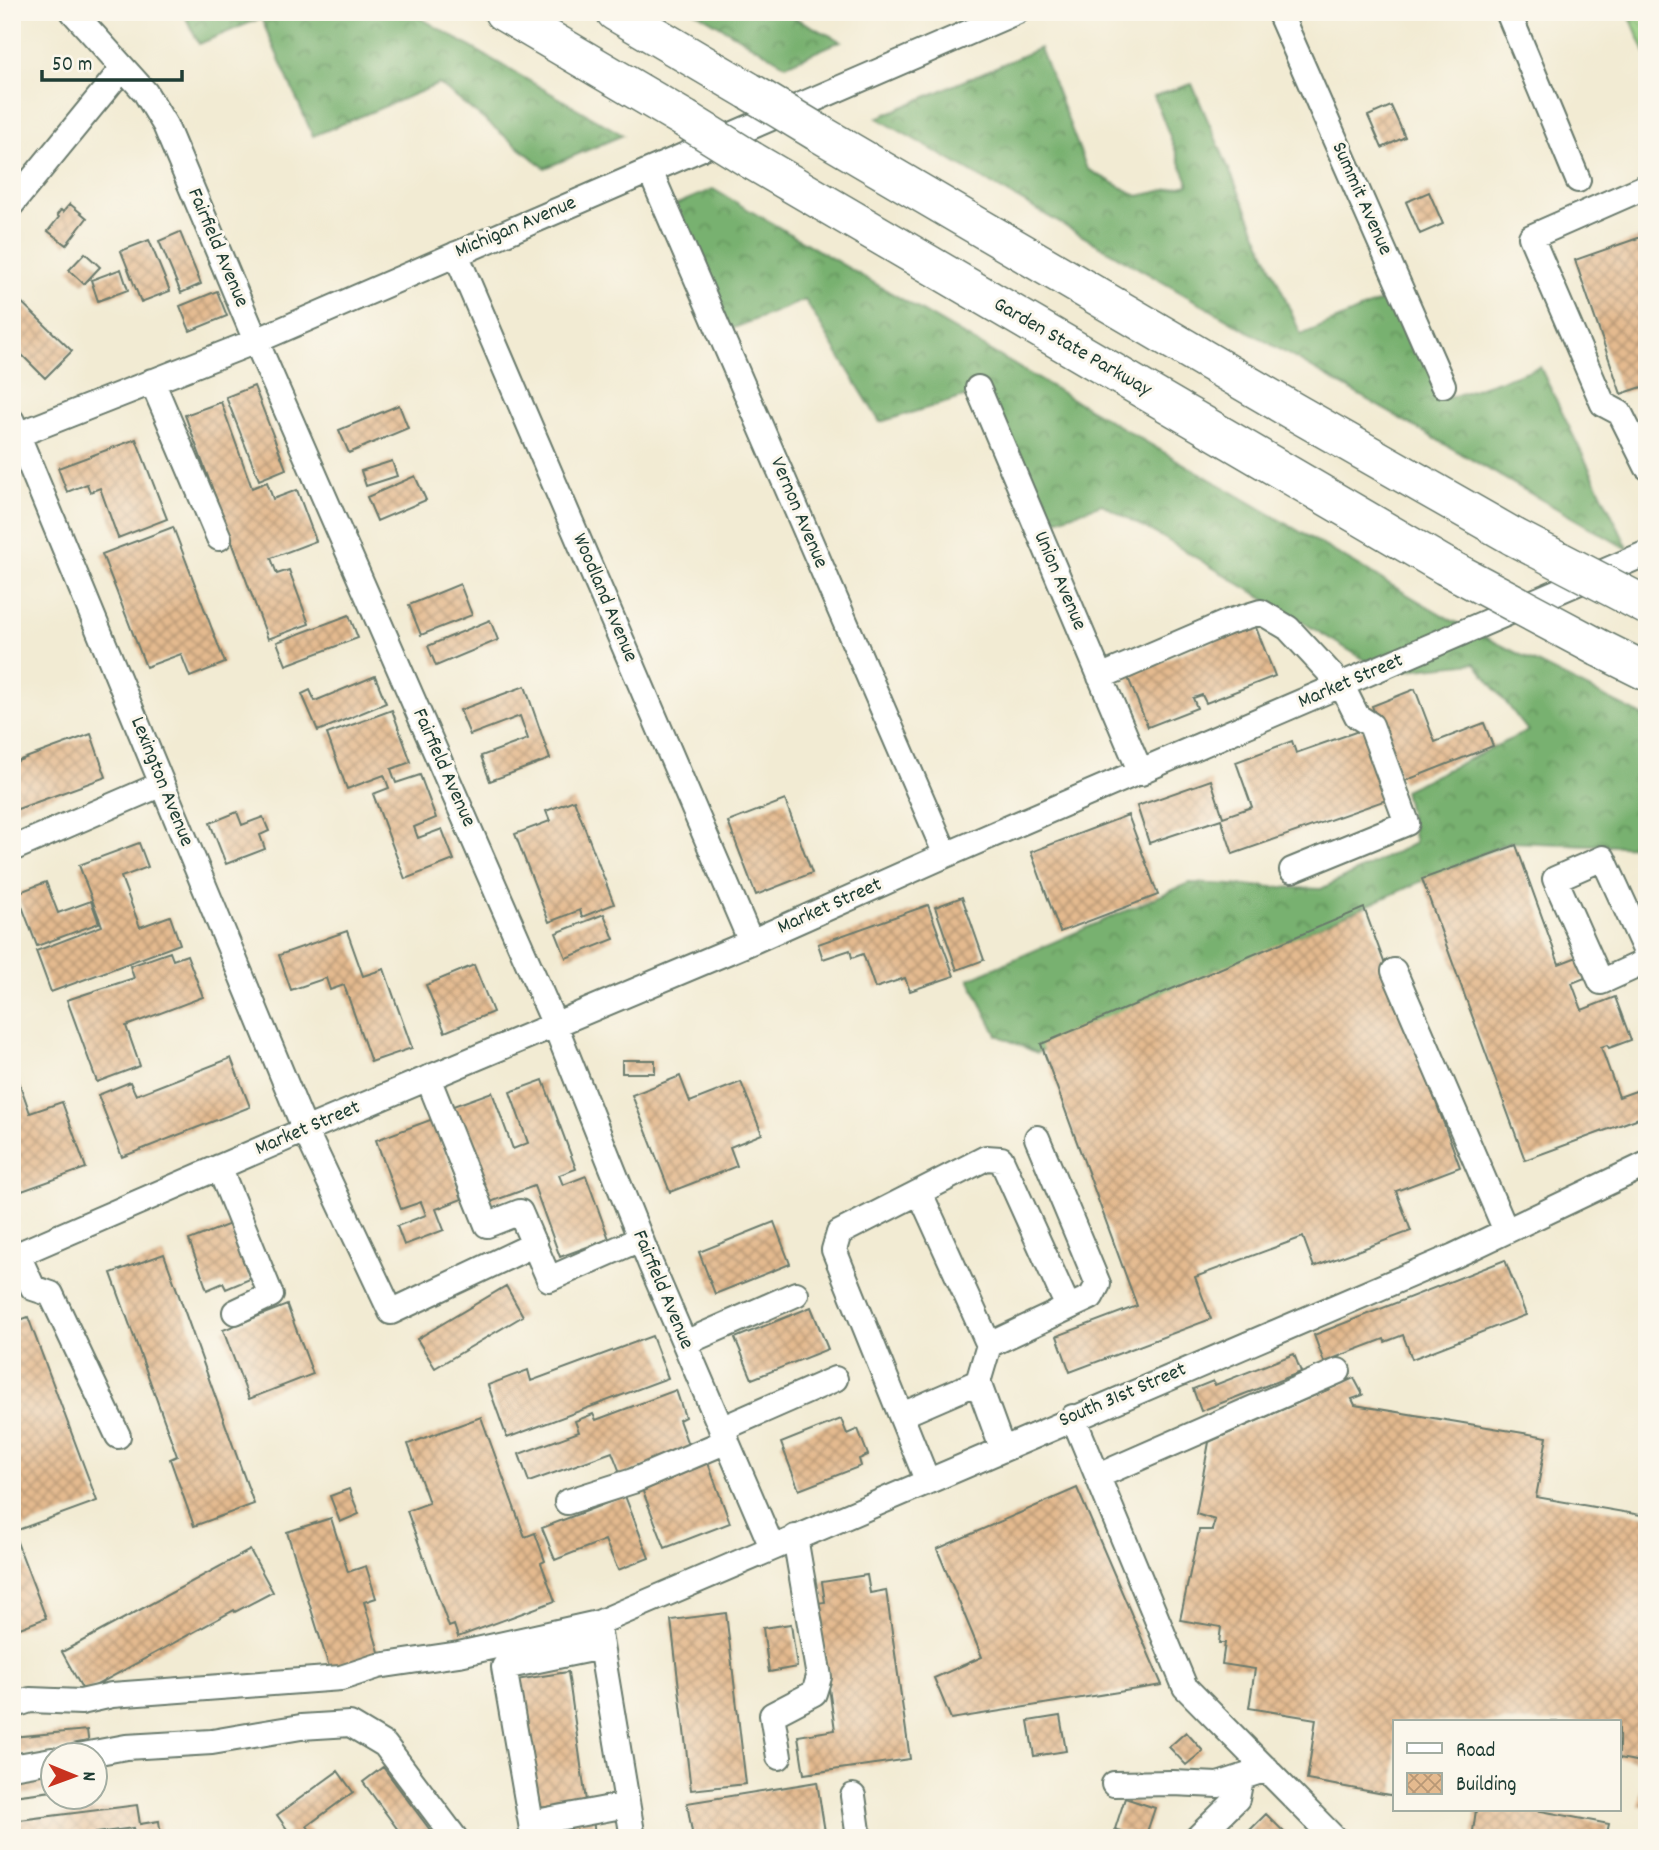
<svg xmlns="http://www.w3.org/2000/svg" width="1659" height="1850" viewBox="0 0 1659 1850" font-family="Dekko,sans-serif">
  <defs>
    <pattern id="forest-crowns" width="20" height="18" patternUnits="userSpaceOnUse" patternTransform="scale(1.75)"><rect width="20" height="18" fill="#78b16f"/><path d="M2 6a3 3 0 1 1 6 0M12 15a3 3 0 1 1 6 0" fill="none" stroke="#62915c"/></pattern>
    <pattern id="park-crowns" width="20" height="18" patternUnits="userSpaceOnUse" patternTransform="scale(1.75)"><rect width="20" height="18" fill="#96ce81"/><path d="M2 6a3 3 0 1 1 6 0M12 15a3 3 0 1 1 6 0" fill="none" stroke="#7aa86a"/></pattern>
    <pattern id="building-cross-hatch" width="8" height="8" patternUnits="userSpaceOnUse" patternTransform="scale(1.75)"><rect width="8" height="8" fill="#e4ba8f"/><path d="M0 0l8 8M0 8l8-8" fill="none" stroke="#b89876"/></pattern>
  </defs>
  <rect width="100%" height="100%" fill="#fbf7ec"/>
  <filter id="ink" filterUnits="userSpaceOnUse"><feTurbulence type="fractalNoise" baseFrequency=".0143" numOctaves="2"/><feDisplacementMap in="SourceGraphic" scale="14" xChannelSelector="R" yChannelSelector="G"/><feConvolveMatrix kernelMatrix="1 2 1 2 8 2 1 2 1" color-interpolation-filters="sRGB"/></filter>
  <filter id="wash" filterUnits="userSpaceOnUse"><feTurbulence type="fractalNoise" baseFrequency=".00686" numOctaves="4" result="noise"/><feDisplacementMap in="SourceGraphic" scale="28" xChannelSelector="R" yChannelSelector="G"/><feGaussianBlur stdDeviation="1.57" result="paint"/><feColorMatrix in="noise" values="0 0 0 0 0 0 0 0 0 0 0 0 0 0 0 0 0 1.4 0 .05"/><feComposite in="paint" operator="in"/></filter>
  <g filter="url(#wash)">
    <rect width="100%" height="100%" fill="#f2ebd3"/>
    <path fill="url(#forest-crowns)" stroke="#4c7752" stroke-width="2" d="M183,12H410L623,135L545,168L439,84L313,136L261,18L199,44Z
      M696,12H783L841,41L786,65Z
      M1040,48L1087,169L1138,196L1189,185L1154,96L1192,84L1301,335L1400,293L1448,398L1540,367L1629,550L877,118Z
      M713,189L1453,621L1647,718V847L1509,842L1037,1053L997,1035L969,979L1189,883L1321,889L1415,843L1404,790L1528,731L1475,663L1385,672L1162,537L1102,504L1038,526L971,395L880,422L805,300L719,334L660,211Z"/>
    <path fill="url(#park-crowns)" stroke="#5a865a" stroke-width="2" d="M1628,12H1647V57Z"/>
    <g id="blocks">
      <path fill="url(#building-cross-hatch)" d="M1391,106L1405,137L1382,148L1368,116Z
        M1429,192L1443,224L1420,234L1406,202Z
        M70,204L87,218L66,245L48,231L59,217L57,215L61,210L63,212Z
        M180,232L201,284L181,293L159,241Z
        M1647,235V391L1645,386L1621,394L1575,260Z
        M149,240L170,291L141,302L121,251Z
        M85,253L100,267L84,284L69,270Z
        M121,269L128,290L98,301L91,280Z
        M217,291L227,316L190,331L180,306Z
        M12,293L72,351L45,378L12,345Z
        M254,386L286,469L259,480L226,397Z
        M221,402L252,488L267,482L273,499L297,490L316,541L271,558L277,574L289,570L309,624L268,639L185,415Z
        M399,405L408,428L349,453L339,430Z
        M136,439L167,519L118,538L100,488L90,492L87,484L67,492L58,468Z
        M392,461L397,476L366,486L361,471Z
        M415,476L426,500L377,521L367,497Z
        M173,527L225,663L190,677L181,654L146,667L102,554Z
        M460,584L472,615L421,635L409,605Z
        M349,615L358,638L286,665L277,642Z
        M490,620L498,640L436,666L428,646Z
        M1255,625L1275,676L1206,703L1202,695L1193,698L1197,708L1148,727L1127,675Z
        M375,676L386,703L318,731L302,694L310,690L315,701Z
        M525,686L550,759L490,781L481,756L528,739L520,716L470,735L460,710Z
        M1415,689L1435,742L1484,723L1493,746L1402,782L1372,706Z
        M392,710L411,762L391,769L396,783L420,775L436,818L414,827L418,838L442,829L454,860L405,879L373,794L389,788L384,775L347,789L327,734Z
        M1367,728L1392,798L1233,854L1221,819L1149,843L1137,806L1211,780L1223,817L1252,807L1236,762L1292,741L1296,753Z
        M91,734L106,777L12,811V763Z
        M574,800L614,904L582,917L580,910L549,922L515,834L550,821L546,811Z
        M785,800L812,873L756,895L728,822Z
        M237,812L242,825L263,817L269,831L260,835L265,849L226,864L210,823Z
        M1128,815L1158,895L1060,932L1031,852Z
        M139,843L148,867L121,877L140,927L170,916L180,944L51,992L36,951L102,926L79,865Z
        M1516,845L1559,964L1577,957L1585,978L1572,983L1582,1010L1615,997L1631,1040L1609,1048L1607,1045L1601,1047L1619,1097L1647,1087V1115L1525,1160L1422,879Z
        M46,882L58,913L91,901L99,923L37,946L17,893Z
        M962,897L984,960L957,970L935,907Z
        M928,905L954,976L910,991L905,978L875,988L863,954L852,958L850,950L823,959L818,944Z
        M1364,908L1460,1167L1396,1191L1411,1231L1314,1267L1303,1237L1195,1277L1211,1319L1070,1372L1057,1336L1137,1306L1041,1044Z
        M604,914L614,939L566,958L556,933Z
        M347,931L363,976L384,969L412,1048L371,1062L344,985L330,990L326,978L291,990L279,955Z
        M170,952L173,960L187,955L203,997L126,1026L140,1066L97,1082L67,1000L134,978L130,966Z
        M474,965L493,1012L445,1032L426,985Z
        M231,1058L250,1107L122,1157L98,1095L130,1082L136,1095Z
        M622,1060H655V1073H622Z
        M13,1065L30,1113L62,1102L86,1168L22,1191L12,1164Z
        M680,1076L690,1102L741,1082L762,1134L730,1147L737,1166L670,1192L632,1095Z
        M543,1080L576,1169L559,1175L563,1185L586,1176L609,1239L560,1257L534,1186L488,1203L453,1106L492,1092L513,1149L528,1143L510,1092Z
        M433,1119L462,1199L436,1209L444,1230L404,1245L397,1226L426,1215L421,1202L401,1209L376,1140Z
        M774,1222L790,1264L715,1294L699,1252Z
        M230,1224L250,1279L226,1289L223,1283L207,1290L189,1240Z
        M164,1254L254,1504L194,1526L170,1459L177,1456L111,1273Z
        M1505,1260L1526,1315L1412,1359L1403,1335L1385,1342L1384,1339L1324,1362L1314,1335Z
        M506,1286L523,1316L435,1368L417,1339Z
        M287,1305L313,1374L249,1399L223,1330Z
        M811,1307L828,1349L752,1379L735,1338Z
        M28,1317L97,1501L15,1531L12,1523V1323Z
        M652,1336L668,1378L507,1438L488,1385L528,1370L531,1381Z
        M1294,1354L1301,1372L1201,1411L1193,1389L1213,1381L1215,1385Z
        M1354,1378L1363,1395L1352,1399L1355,1405L1547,1437L1536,1497L1647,1516V1763L1619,1758V1722H1395V1796L1307,1780L1316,1719L1249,1708L1255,1669L1222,1664L1225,1643H1219L1221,1627L1180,1620L1199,1530H1212L1215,1520L1196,1514L1209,1442Z
        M676,1390L685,1417L679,1420L690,1450L621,1475L612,1452L529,1482L519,1454L579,1432L575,1421L593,1414L596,1420Z
        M481,1417L525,1537L535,1533L545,1561L541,1563L555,1601L458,1637L454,1625L449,1627L407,1511L429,1503L408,1444Z
        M841,1419L847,1434L858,1429L868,1455L859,1459L861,1466L799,1490L781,1443Z
        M708,1463L730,1523L665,1548L642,1489Z
        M1077,1488L1162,1685L951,1719L934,1678L982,1657L937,1549Z
        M349,1489L359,1514L340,1522L330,1496Z
        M625,1496L649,1558L618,1570L605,1540L555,1560L542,1528Z
        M331,1518L348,1572L366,1566L376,1598L364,1602L380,1655L330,1670L287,1532Z
        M12,1529L46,1618L12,1631Z
        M250,1550L273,1592L235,1612L234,1610L84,1692L62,1652Z
        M867,1575L870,1593L886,1590L910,1759L804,1774L798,1736L835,1730L817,1603L825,1602L822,1582Z
        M726,1613L746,1784L691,1790L671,1620Z
        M791,1624L797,1667L769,1672L763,1628Z
        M568,1672L586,1801L534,1809L516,1680Z
        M1060,1716L1066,1751L1034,1756L1028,1721Z
        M87,1730L89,1746L12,1754V1737Z
        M1186,1732L1203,1751L1186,1765L1169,1747Z
        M1645,1763H1647V1807L1638,1806Z
        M383,1767L436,1838H404L363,1782Z
        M338,1771L353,1792L307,1826L316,1838H281L289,1832L277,1815Z
        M52,1773V1791L12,1796V1777Z
        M817,1782L826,1838H693L687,1803Z
        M1125,1798L1155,1808L1145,1838L1115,1829Z
        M137,1805L140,1824L159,1821L161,1838H135L134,1828L96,1833L97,1837L90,1838H12V1821Z
        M1476,1810H1536L1609,1824L1606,1838H1472Z
        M1266,1814L1290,1838H1240L1249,1831Z
        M593,1817L595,1838H541L539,1824Z"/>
    </g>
  </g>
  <g filter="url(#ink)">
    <use href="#blocks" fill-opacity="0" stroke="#697a6c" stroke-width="2"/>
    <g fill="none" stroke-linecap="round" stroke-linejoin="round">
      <defs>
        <path id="minor" d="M73,12L145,92L165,125L256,341L555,1025L651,1265L772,1547
          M1279,12L1443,385
          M1508,12L1578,180
          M650,171L946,855
          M1647,186L1531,237L1603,404L1620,413L1647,467
          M12,204L123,68
          M456,254L751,942
          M152,381L219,538
          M978,388L1141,773
          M12,421L305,1130L391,1312L535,1244
          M12,437L256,341L1016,12
          M1100,677L1228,622L1261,612L1288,628L1342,686L1357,716L1371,725L1407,823L1292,870
          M12,849L162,784
          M1647,954L1603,858L1555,879L1601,982L1647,961
          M1394,971L1506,1231
          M428,1078L487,1225L520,1212L549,1279L640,1239
          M219,1167L271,1295L235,1312
          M920,1193L989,1345L978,1382L1002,1448
          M18,1255L33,1288L51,1294L118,1436
          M12,1257L305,1130L751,942L946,855L1647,553
          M685,1343L796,1294
          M989,1345L1091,1297L1098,1284L1037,1138
          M902,1415L978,1382
          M1073,1417L1185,1687L1334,1838
          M721,1429L835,1379
          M1098,1476L1338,1371
          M927,1480L834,1250L839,1233L986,1158L1001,1159L1068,1307
          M567,1502L633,1481L727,1441
          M599,1634L633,1838
          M12,1706L30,1700L81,1702L112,1695L341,1678L378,1666L459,1654L598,1623L1454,1256L1647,1164
          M78,1756L126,1747L212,1742L301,1727L350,1724L385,1745L455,1838
          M779,1757L772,1715L814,1693L819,1677L795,1537
          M12,1767L52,1760
          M1114,1784L1173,1783L1218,1785L1267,1769
          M853,1796L859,1838
          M531,1823L504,1667L601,1647
          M533,1837L531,1823L627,1805
          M1197,1838L1237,1799L1241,1778"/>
        <path id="highway" d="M503,12L685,119
          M615,12L749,91
          M817,132L1293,411L1514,537
          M751,160L1445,566
          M1599,648L1647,672"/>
      </defs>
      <use href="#minor" stroke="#697a6c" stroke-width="28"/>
      <use href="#highway" stroke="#697a6c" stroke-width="40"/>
      <use href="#minor" stroke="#fff" stroke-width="24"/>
      <use href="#highway" stroke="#fff" stroke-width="37"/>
      <defs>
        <path id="highway-bridge" d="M749,91L817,132
          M685,119L751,160
          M1514,537L1647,606
          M1445,566L1599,648"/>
      </defs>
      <use href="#highway-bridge" stroke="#697a6c" stroke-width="40" stroke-linecap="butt"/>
      <use href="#highway-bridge" stroke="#fff" stroke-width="37"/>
    </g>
  </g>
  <g text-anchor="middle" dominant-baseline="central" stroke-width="6" stroke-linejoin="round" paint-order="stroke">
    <g font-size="21" fill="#1f3d34" stroke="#fbf7ec">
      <text transform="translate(1361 199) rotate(66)">Summit Avenue</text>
      <text transform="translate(516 228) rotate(-23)">Michigan Avenue</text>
      <text transform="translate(217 248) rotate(67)">Fairfield Avenue</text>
      <text transform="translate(1072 348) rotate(30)">Garden State Parkway</text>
      <text transform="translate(798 513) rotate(67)">Vernon Avenue</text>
      <text transform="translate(1059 581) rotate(67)">Union Avenue</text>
      <text transform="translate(604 598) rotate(67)">Woodland Avenue</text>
      <text transform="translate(1351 682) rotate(-23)">Market Street</text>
      <text transform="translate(443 768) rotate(66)">Fairfield Avenue</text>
      <text transform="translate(161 782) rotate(68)">Lexington Avenue</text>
      <text transform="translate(830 907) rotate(-24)">Market Street</text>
      <text transform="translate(308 1129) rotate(-23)">Market Street</text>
      <text transform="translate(662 1290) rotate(67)">Fairfield Avenue</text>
      <text transform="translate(1123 1396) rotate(-23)">South 31st Street</text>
    </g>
  </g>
  <rect width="1659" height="1850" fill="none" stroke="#fbf7ec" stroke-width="42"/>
  <rect x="1393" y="1720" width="228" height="91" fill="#fbf7ec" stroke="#a3ada2" stroke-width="2"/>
  <rect x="1407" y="1743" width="35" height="10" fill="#ffffff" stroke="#a3ada2" stroke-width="2"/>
  <text x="1456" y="1756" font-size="21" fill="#1f3d34">Road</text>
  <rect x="1407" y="1773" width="35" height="21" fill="url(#building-cross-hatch)" stroke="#a3ada2" stroke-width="2"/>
  <text x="1456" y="1790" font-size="21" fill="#1f3d34">Building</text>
  <g transform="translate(74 1776) rotate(91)"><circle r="33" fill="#fbf7ec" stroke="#a3ada2" stroke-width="2"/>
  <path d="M0-5L12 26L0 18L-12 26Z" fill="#c8321e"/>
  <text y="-10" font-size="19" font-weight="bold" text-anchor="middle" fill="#1f3d34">N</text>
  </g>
  <path d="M42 70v10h140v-10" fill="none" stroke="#1f3d34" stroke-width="3.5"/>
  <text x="52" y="70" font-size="21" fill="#1f3d34" stroke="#fbf7ec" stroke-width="5" paint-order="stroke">50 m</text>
</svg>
